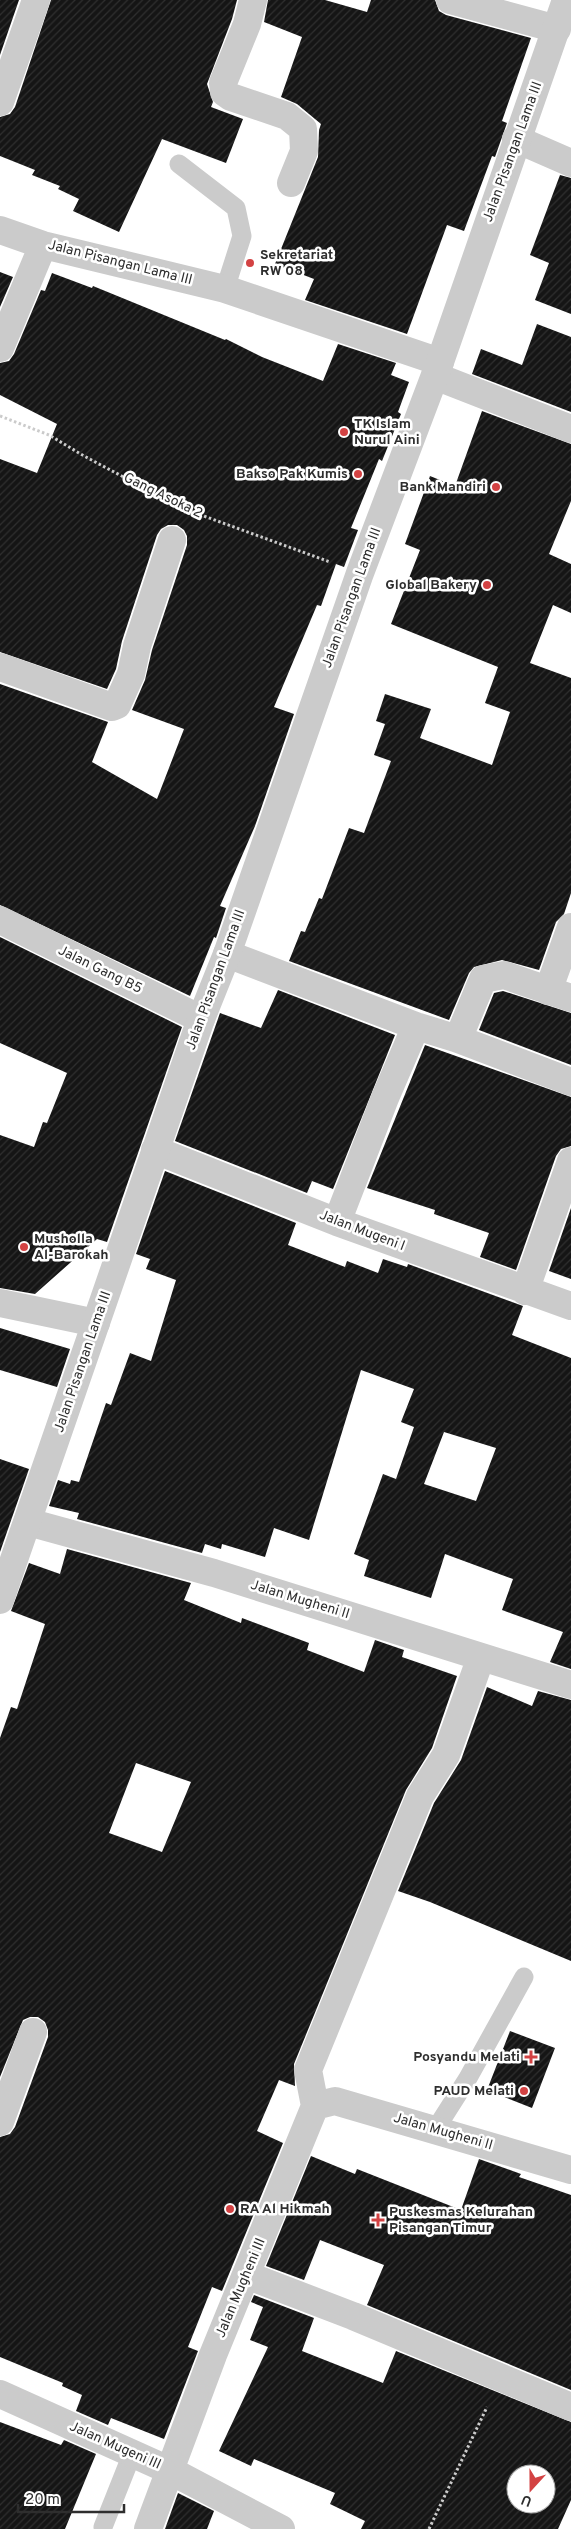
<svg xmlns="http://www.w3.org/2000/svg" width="571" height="2529" viewBox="0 0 571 2529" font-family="Overpass,sans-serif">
  <defs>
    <pattern id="building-hatch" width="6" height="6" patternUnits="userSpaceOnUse" patternTransform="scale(1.25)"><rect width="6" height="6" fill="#151515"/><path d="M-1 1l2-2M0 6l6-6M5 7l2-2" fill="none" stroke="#2f2f2f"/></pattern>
  </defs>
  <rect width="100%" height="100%" fill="#fff"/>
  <path fill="url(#building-hatch)" fill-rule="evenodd" d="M0,0H19L0,55Z
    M51,0H237L232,19L207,84L213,102L211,107L243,119L226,163L162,139L119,232L73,211L79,199L58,189L60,186L32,175L35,170L0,156V117L10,114L15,107Z
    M268,0H325L367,12L371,0H435L439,11L446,15L531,38L502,121L507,123L495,157L492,156L464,231L447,225L407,334L305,300L314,279L275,264L318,157L319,130L321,124L297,104L281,97L302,37L264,22Z
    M560,175L571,178V314L535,300L549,263L530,255Z
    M0,272L13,277L0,307Z
    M52,273L92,288L93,286L225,340L226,339L262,357L323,381L338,344L396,363L391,375L409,382L398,412L401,414L382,461L379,459L351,528L358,530L344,567L336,564L321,606L317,605L274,707L294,714L255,826L220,906L226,908L216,938L214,937L190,996L0,905V684L108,722L92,762L157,799L184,729L132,710L145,680L152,650L187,545V536L184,530L177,525H168L161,529L157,535L122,641L116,669L107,689L0,652V459L37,473L57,424L0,395V363L9,361L14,354L41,290L45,291Z
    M537,324L571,337V412L472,374L481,349L522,365Z
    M482,411L571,444V501L549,554L571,564V613L553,605L530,663L571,678V893L564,914L556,922L539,970L502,960L474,967L469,973L449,1020L289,961L301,931L305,932L319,898L322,899L349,828L364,833L391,761L374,755L385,724L376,721L385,694L431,709L420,738L492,765L510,712L485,703L498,667L391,624L420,550L405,544L430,476L455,486Z
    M0,937L182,1027L107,1242L97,1239L35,1294L0,1288V1135L34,1147L43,1122L47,1123L67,1073L0,1043Z
    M278,990L395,1035L333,1189L312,1181L307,1193L175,1141L220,1013L261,1028Z
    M503,991L571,1013V1065L479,1030L494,993Z
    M425,1045L571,1097V1146L561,1149L556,1156L516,1270L480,1257L489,1233L434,1214L435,1210L367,1188Z
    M165,1171L296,1223L288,1245L345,1267L347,1261L378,1273L383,1259L407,1267L408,1264L523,1306L512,1335L571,1358V1669L550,1662L563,1632L502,1610L513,1579L445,1554L431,1598L364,1576L369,1560L354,1554L383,1474L396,1479L414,1427L401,1422L414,1389L361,1370L309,1540L274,1528L265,1557L222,1544L221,1549L205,1544L202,1553L77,1519L79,1513L49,1506L58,1480L70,1484L71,1480L79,1482L106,1403L111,1405L130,1353L151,1361L176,1280L146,1269L150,1259L136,1254ZM444,1432L496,1448L476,1501L424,1484Z
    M571,1208V1279L549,1271Z
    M0,1328L70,1349L57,1387L0,1370Z
    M0,1459L29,1469L0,1552Z
    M67,1549L191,1583L184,1600L241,1623L242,1618L309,1643L307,1650L364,1672L375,1640L404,1650L402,1657L457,1676L432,1748L406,1790L294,2064L295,2086L279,2080L257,2131L283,2143L222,2291L212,2287L188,2347L198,2351L164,2439L111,2418L108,2425L76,2411L82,2395L62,2386L63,2383L0,2357V2137L10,2134L15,2127L48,2037V2030L45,2022L38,2017H30L23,2020L0,2077V1738L11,1707L17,1709L45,1624L11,1611L29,1563L60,1574ZM136,1763L191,1782L162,1852L109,1833Z
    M487,1687L532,1706L538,1691L571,1700V1961L430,1902L398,1891L434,1803L461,1760Z
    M510,2031L555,2048L532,2108L487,2090Z
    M311,2156L355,2174L357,2169L461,2210L479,2159L521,2174L519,2177L571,2195V2390L367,2305L384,2265L320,2240L304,2280L266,2266Z
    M254,2295L314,2318L302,2351L383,2383L396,2351L571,2422V2500L558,2529H361L365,2521L330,2504L335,2493L254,2459L251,2466L219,2451L268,2347L250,2340L263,2307L251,2302ZM516,2474H546V2504H516Z
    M0,2422L61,2445L64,2440L96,2454L65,2529H0Z
    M178,2493L214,2511L207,2529H165Z"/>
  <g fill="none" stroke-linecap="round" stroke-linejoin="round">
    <path stroke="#cbcbcb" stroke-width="3" stroke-dasharray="2.5 2.5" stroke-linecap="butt" d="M0,416L49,435L84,456L180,507
      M190,511L330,562
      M429,2529L487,2407"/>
    <path stroke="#cbcbcb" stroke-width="19" d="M179,164L236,208L242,236L225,289
      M435,2130L468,2078L524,1977
      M103,2527L132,2454"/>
    <path stroke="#cbcbcb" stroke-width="28" d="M253,0L247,24L223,83L224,92L231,97L287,116L303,129L304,151L291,183
      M450,0L557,29
      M0,102L36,0
      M516,139L571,163
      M0,230L43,245L225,289L440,362
      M0,348L43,245
      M435,376L571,429
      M0,667L112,707L117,705L131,674L137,646L172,540
      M0,920L201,1019
      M227,954L416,1026L458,1039L571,1082
      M548,991L571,927
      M458,1039L483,979L504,975L571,998
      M155,1150L337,1222L571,1306
      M337,1222L385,1098L416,1026
      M525,1291L571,1161
      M0,1303L96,1323
      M28,1522L214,1573L571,1685
      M315,2106L308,2070L420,1796L446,1755L481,1657
      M315,2106L335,2101L571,2170
      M0,2122L33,2032
      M246,2275L353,2316L571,2407
      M0,2394L171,2471L281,2529
      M148,2529L213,2355L315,2106"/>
    <path stroke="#cbcbcb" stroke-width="28" d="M0,1600L201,1019L227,954L360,573L440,362L566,0"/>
  </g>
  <g fill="#d34243" stroke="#fff" stroke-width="2">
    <circle cx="250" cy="263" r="5"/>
    <circle cx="344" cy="432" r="5"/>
    <circle cx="358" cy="474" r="5"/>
    <circle cx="496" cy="487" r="5"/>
    <circle cx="487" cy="585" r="5"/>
    <circle cx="24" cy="1247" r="5"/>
    <path d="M528.5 2049.5h5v5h5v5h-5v5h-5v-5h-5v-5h5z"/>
    <circle cx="524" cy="2091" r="5"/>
    <circle cx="230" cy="2209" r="5"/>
    <path d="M375.5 2212.5h5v5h5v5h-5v5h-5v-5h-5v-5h5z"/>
  </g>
  <g text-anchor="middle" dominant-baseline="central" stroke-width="5" stroke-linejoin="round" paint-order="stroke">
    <g font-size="14" fill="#2e2e2e" stroke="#fff">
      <text transform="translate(513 152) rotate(-70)">Jalan Pisangan Lama III</text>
      <text transform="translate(120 263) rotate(14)">Jalan Pisangan Lama III</text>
      <text transform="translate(163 496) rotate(26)">Gang Asoka 2</text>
      <text transform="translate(352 598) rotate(-70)">Jalan Pisangan Lama III</text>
      <text transform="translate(100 970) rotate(26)">Jalan Gang B5</text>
      <text transform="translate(216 980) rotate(-70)">Jalan Pisangan Lama III</text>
      <text transform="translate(362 1231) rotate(21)">Jalan Mugeni I</text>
      <text transform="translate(83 1362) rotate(-71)">Jalan Pisangan Lama III</text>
      <text transform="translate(300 1600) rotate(17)">Jalan Mugheni II</text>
      <text transform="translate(443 2132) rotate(16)">Jalan Mugheni II</text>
      <text transform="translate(241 2288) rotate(-67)">Jalan Mugheni III</text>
      <text transform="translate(115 2446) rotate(24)">Jalan Mugeni III</text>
    </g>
    <g font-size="14" font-weight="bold" fill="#2e2e2e" stroke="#fff" text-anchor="start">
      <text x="260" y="255">Sekretariat<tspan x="260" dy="16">RW 08</tspan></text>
      <text x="354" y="424">TK Islam<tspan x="354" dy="16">Nurul Aini</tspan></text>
      <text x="348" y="474" text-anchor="end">Bakso Pak Kumis</text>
      <text x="486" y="487" text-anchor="end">Bank Mandiri</text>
      <text x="477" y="585" text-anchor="end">Global Bakery</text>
      <text x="34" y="1239">Musholla<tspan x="34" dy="16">Al-Barokah</tspan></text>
      <text x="520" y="2057" text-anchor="end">Posyandu Melati</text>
      <text x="514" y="2091" text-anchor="end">PAUD Melati</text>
      <text x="240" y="2209">RA Al Hikmah</text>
      <text x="389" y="2212">Puskesmas Kelurahan<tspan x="389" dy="16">Pisangan Timur</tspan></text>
    </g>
  </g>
  <g transform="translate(531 2489) rotate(201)"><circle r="24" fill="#ffffff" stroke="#ababab"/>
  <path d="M0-4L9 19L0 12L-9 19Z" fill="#d34243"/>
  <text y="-8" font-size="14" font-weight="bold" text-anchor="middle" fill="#2e2e2e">U</text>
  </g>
  <path d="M18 2504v8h106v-8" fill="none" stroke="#2e2e2e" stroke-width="2.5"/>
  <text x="25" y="2504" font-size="15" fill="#2e2e2e" stroke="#ffffff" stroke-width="4" paint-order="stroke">20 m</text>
</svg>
